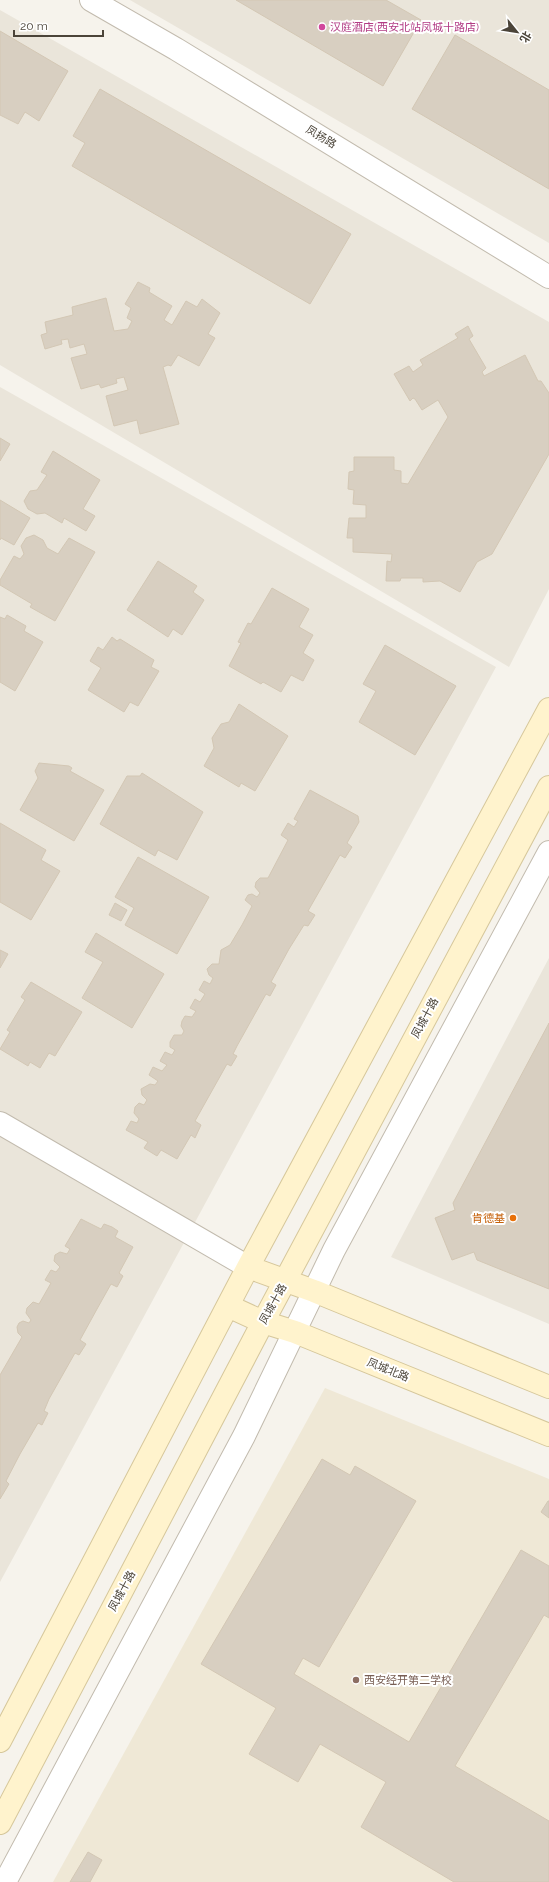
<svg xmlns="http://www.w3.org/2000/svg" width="549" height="1882" viewBox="0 0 549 1882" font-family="Raleway,'Noto Sans SC',sans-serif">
  <rect width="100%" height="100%" fill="#f6f3ec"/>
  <path fill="#eae5da" d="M130,0H549V243Z
    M0,10L549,322V589L509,667L0,365Z
    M0,387L496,667L0,1582Z
    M549,958V1324L391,1257Z"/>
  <path fill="#efe8d6" d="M325,1388L549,1479V1882H53Z"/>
  <path fill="#d8cfc1" stroke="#d3c7b4" d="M236,0H386L421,20L383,86Z
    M0,31L68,71L39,121L25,112L18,124L0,115Z
    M455,35L549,90V189L412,109Z
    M100,89L351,234L310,304L72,166L85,143L73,136Z
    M138,282L150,288L149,292L172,306L164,320L172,325L186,301L197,307L202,299L220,313L208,334L215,338L199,366L178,355L171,366L168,365L163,367L179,424L140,434L137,420L114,426L106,396L128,390L124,377L116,379L117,383L101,388L99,384L81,389L71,358L87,354L84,344L70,348L68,339L61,340L62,344L45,349L41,335L47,333L45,322L73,315L72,307L106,298L114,331L128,329L132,321L127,318L131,308L125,304Z
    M468,326L473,336L469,339L486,368L482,372L484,376L525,355L538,381H541L549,393V454L492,554L477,562L460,592L440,581L423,582V578H401L400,581H386L387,561L391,562L392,554L353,552V538H347L349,518H366V505L353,504L354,490L348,489L349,472L354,471V457H394V470L401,471V483L408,484L448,417L438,400L422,410L415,399L413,398L410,401L394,374L409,366L413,372L423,365L420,360L458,338L455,334Z
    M0,438L10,444L0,461Z
    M53,451L100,480L83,509L95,516L86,531L64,518L62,523L45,513L37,514L28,509L24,501L30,491L37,490L47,475L41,472Z
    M0,500L30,518L14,545L1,538L0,540Z
    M34,535L43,540L47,548L58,554L69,538L95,552L55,621L30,607L32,604L0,585V580L14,556L20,559L24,554L21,546L26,538Z
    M158,561L197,586L193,592L204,600L182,635L173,629L168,637L127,610Z
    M272,588L309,609L299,627L313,635L303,653L314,660L303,681L291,675L281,692L263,682L261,684L229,666L241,643L238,642L248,623L251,624Z
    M7,615L26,626L24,631L43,642L15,691L0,682V617L5,619Z
    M112,637L117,641L120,639L154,660L151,667L159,671L138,706L130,702L124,712L88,690L101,668L90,661L98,647L103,650Z
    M385,645L456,686L415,755L359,722L376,691L363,684Z
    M239,704L288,736L255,791L241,783L239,787L204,766L214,748L212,738L221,724L229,722Z
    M39,763L69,766L72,768L70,771L104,790L74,841L20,810L38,778L35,771Z
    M142,773L203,812L177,860L158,850L155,856L100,824L127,776H140Z
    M310,790L358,816L359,822L347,843L352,847L345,858L340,855L308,911L315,915L308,926L304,925L289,949L271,982L276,985L270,996L266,994L237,1046L233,1054L237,1056L231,1066L227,1064L195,1121L201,1125L195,1138L191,1135L177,1159L161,1150L157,1156L144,1148L148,1142L126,1130L131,1121L137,1123L139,1119L134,1113L135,1107L139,1103L144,1105L147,1100L142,1095L141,1089L150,1084L155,1085L158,1081L149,1075L153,1067L162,1071L167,1065L160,1061L165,1052L172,1055L175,1050L170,1047V1042L174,1035H182L184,1031L181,1026L182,1021L185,1016L192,1017L196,1011L190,1008L195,999L200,1002L205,994L199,990L204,981L210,984L213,978L209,975L207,969L212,964H219L221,950L230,945L242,925L252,906L245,900L248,895L252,894L257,897L260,893L255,887L256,882L260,878H268L288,840L281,835L288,823L294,827L298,821L294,819Z
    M0,823L46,850L41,860L60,871L31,920L0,902Z
    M138,857L209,897L177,954L125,925L134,908L115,897Z
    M115,903L127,910L121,921L109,915Z
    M96,933L164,974L132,1028L82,998L103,962L85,952Z
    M0,950L8,954L0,968Z
    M31,982L82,1012L55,1056L49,1053L40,1068L30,1062L28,1066L0,1049L10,1032L7,1030L25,1000L21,997Z
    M549,1023V1289L477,1260L474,1252L452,1260L435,1218L455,1210L453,1203Z
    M81,1219L101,1229L104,1224L112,1227L118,1231L115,1237L133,1247L119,1273L123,1276L117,1287L111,1284L97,1309L80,1340L86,1344L79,1355L75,1353L49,1399L44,1411L48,1413L42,1425L38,1423L20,1454L6,1481L9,1484L0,1499V1375L22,1337L18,1333L17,1327L19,1323L23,1321L29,1323L31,1320L26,1313L27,1308L33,1302L39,1304L51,1283L45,1280L51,1270L56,1272L60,1267L54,1261L55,1255L60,1252L67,1254L70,1249L65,1246Z
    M322,1459L350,1475L355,1466L416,1501L319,1667L303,1658L294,1674L409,1742L521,1550L549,1566V1618L544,1615L455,1766L549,1821V1882H454L361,1827L386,1782L320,1744L298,1782L249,1754L276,1708L201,1664Z
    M548,1501H549V1518L541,1512Z
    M88,1852L102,1860L90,1882H70Z"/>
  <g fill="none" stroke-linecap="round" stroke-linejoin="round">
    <defs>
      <path id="minor" d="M0,1123L248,1267
        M5,1882L244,1436L334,1250L549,852"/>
      <path id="tertiary" d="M91,0L176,49L549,277"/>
      <path id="secondary" d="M248,1267L314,1291L549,1387
        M228,1306L263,1322L295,1332L549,1435
        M0,1741L248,1267L549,709
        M0,1823L263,1322L549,787"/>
    </defs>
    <use href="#minor" stroke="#c2bbae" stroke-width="24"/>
    <use href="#tertiary" stroke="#c2bbae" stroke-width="24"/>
    <use href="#secondary" stroke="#d6c79b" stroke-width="24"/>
    <use href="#minor" stroke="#fff" stroke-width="22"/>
    <use href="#tertiary" stroke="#fff" stroke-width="22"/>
    <use href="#secondary" stroke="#fff3cd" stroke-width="22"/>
  </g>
  <circle fill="#d1479c" stroke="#fff" stroke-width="1.5" cx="322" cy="27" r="4"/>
  <circle fill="#e8710a" stroke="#fff" stroke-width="1.5" cx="513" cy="1218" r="4"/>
  <circle fill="#8d6e63" stroke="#fff" stroke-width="1.5" cx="356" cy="1680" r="4"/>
  <g text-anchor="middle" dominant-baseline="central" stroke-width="4" stroke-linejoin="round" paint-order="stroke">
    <g font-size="11" fill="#b23c85" stroke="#fff" text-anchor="start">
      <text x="330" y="27">汉庭酒店(西安北站凤城十路店)</text>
    </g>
    <g font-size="11" fill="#4b4439" stroke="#fff">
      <text transform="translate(321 137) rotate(31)">凤扬路</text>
      <text transform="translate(425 1018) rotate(-62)">凤城十路</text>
      <text transform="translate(273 1304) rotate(-61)">凤城十路</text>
      <text transform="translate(388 1370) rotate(22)">凤城北路</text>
      <text transform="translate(122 1591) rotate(-62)">凤城十路</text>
    </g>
    <g font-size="11" fill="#c56008" stroke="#fff" text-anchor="end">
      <text x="505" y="1218">肯德基</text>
    </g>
    <g font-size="11" fill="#785e54" stroke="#fff" text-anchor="start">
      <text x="364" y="1680">西安经开第二学校</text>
    </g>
  </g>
  <g transform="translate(517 32) rotate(120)" stroke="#ffffff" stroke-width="3" paint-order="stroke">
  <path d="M0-3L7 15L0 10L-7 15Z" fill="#4b4439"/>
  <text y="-6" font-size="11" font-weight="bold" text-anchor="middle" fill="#4b4439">北</text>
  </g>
  <path d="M14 30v6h89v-6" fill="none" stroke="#4b4439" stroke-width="2"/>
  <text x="20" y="30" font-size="12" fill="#4b4439" stroke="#ffffff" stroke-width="3" paint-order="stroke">20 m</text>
</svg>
